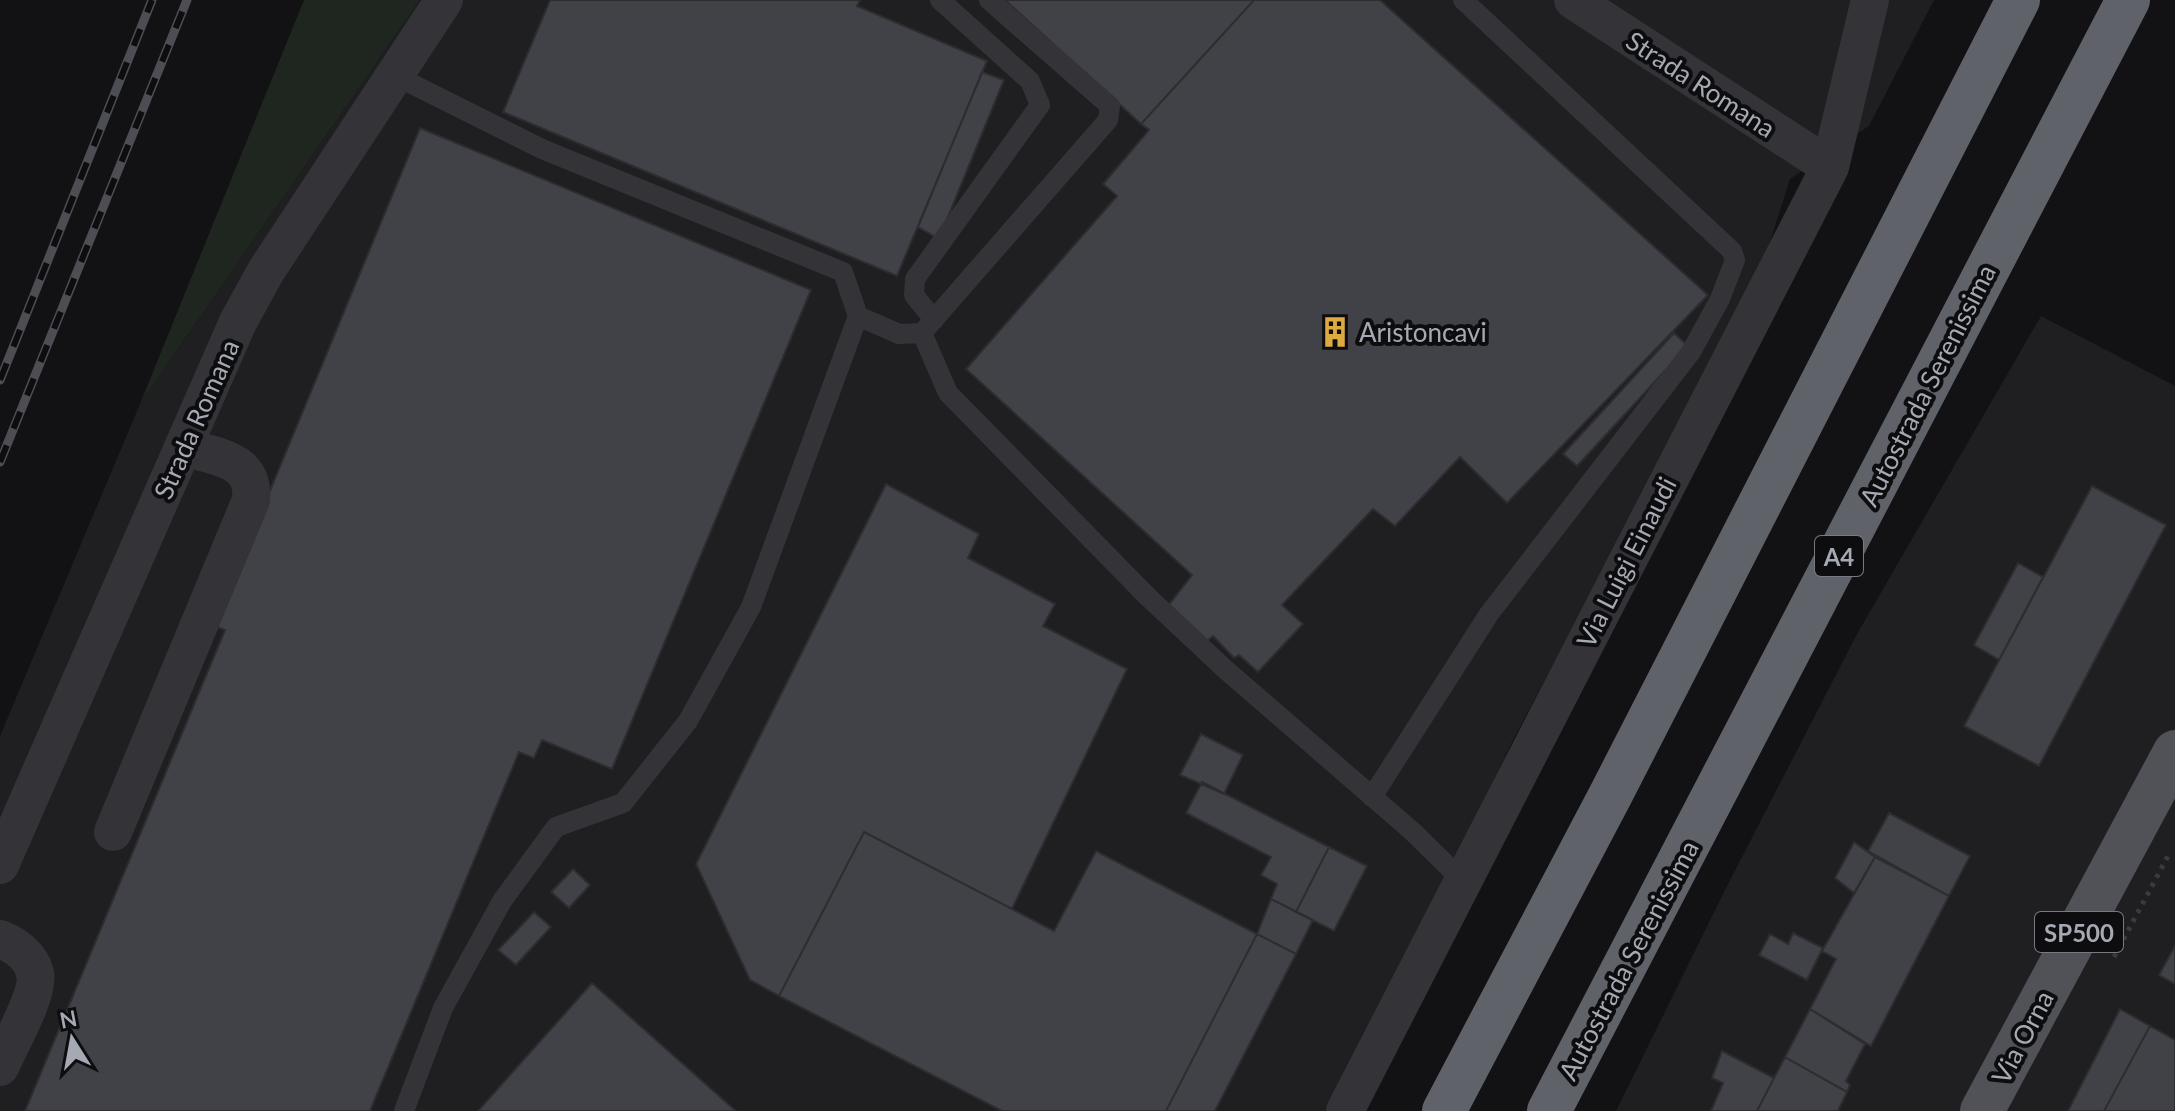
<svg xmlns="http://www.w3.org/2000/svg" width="2175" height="1111" viewBox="0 0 2175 1111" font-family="Lato,sans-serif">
  <rect width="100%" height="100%" fill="#121214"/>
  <path fill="#1f1e21" d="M420,0H1934L1869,126L1790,179L1759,277L1513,740L1437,898L1325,1111H0V736L140,404Z
    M2041,316L2175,386V1111H1616L1724,892L1857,634Z"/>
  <path fill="#1f2620" d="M304,0H420L140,404Z"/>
  <path fill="#414247" stroke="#2d2d2f" stroke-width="2" d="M550,0H860L857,6L987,61L897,276L503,112Z
    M1005,0H1254L1141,124Z
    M1254,0H1380L1708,295L1507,503L1460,457L1395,526L1373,509L1282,605L1303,624L1258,672L1239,655L1234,658L1213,636L1207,641L1168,606L1192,575L966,369L1117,196L1103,184L1149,130L1141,124Z
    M982,72L1004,80L939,239L918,227Z
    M420,128L811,290L612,769L542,740L534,758L519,752L370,1111H25L225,630L214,626Z
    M1674,333L1688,346L1577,466L1563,454Z
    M886,484L979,534L968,558L1055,604L1043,626L1127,669L1012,909L864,832L779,996L750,980L696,864Z
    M2092,486L2166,525L2039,766L1964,726Z
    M2018,563L2043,577L1999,660L1974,645Z
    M1201,734L1243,755L1224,794L1180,775Z
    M1202,782L1329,847L1296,912L1271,899L1277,884L1261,875L1271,857L1186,813Z
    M1889,813L1970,856L1949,896L1868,851Z
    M864,832L1054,931L1096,851L1257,934L1166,1111H1002L779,996Z
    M1854,842L1875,857L1854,893L1835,878Z
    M1329,847L1367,866L1334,931L1296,912Z
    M1875,857L1949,896L1871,1046L1810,1009L1836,959L1822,951Z
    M573,869L590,885L569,908L551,892Z
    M1271,899L1313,920L1296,954L1257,934Z
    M534,912L551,927L516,965L498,950Z
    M1793,933L1823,948L1807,980L1759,955L1770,934L1788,944Z
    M1257,934L1296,954L1215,1111H1166Z
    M2175,946V984L2159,975Z
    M592,983L736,1111H478Z
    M1810,1009L1865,1044L1846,1081L1850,1085L1847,1092L1785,1057Z
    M2120,1009L2150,1026L2104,1111H2068Z
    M2150,1026L2175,1040V1111H2104Z
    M1722,1051L1774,1078L1757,1111H1711L1723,1083L1712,1078Z
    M1785,1057L1847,1092L1838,1111H1757Z"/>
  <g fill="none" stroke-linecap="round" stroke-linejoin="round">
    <path stroke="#3a3b3f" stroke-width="5" stroke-dasharray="4 6" stroke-linecap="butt" d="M2114,957L2168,856"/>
    <path stroke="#343438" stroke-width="20" d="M989,0L1110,106L1108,120L922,333L948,393L1147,596L1226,670L1412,831L1462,880
      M394,75L542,149L843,272L858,316L751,607L688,721L623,803L556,827L502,901L443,1008L404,1111
      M858,316L899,334L922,333
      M934,320L914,295L915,279L1040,105L1030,81L940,0
      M1372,797L1489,614L1691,352L1720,299L1735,260L1732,251L1463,0"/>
    <path stroke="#343438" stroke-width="38" d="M1573,0L1830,167
      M113,832L251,500C255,458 215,457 184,447
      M0,865L238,322L266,271L444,0
      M0,939C15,945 31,956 35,973C40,993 9,1046 0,1067
      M1345,1111L1830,167L1870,0"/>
    <path stroke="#505257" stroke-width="44" d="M1982,1111L2175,752"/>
    <path stroke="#606269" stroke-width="44" d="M1444,1111L1611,794L2018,0
      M1549,1111L2128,0"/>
    <defs>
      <path id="rail" d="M0,380L152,0
        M0,462L187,0"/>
    </defs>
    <use href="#rail" stroke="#4d4e53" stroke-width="9"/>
    <use href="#rail" stroke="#0d0d0f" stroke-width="6" stroke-dasharray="18" stroke-linecap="butt"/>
  </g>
  <defs>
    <symbol id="building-bare" viewBox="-9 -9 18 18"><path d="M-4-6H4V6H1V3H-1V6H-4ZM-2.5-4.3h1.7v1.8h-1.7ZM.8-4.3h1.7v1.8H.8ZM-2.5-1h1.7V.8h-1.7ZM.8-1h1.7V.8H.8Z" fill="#ddaa41" stroke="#0d0d0f" stroke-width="2.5" paint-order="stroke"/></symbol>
  </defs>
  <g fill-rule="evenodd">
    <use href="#building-bare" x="1313" y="310" width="44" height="44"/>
  </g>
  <g text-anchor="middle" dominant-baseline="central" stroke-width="8" stroke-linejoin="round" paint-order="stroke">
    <g fill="#0d0d0f" stroke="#777a82" stroke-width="2">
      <rect x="1815" y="536" width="48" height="40" rx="6"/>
      <rect x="2035" y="912" width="88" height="40" rx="6"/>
    </g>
    <g font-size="24" font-weight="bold" fill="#a5a9b3">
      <text x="1839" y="556">A4</text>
      <text x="2079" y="932">SP500</text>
    </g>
    <g font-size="26" fill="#a5a9b3" stroke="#0d0d0f">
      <text transform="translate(1701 84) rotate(33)">Strada Romana</text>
      <text transform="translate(1927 385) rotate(-63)">Autostrada Serenissima</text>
      <text transform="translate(196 419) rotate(-66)">Strada Romana</text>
      <text transform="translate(1626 562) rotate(-63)">Via Luigi Einaudi</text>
      <text transform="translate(1628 960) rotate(-62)">Autostrada Serenissima</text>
      <text transform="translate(2022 1037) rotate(-62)">Via Orna</text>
    </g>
    <g font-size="26" fill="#a5a9b3" stroke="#0d0d0f" text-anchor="start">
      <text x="1359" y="332">Aristoncavi</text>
    </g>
  </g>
  <g transform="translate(72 1039) rotate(349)" stroke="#0d0d0f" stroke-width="6" paint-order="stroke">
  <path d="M0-6L14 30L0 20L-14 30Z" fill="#a5a9b3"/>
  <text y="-12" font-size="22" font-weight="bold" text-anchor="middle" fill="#a5a9b3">N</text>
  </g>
</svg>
